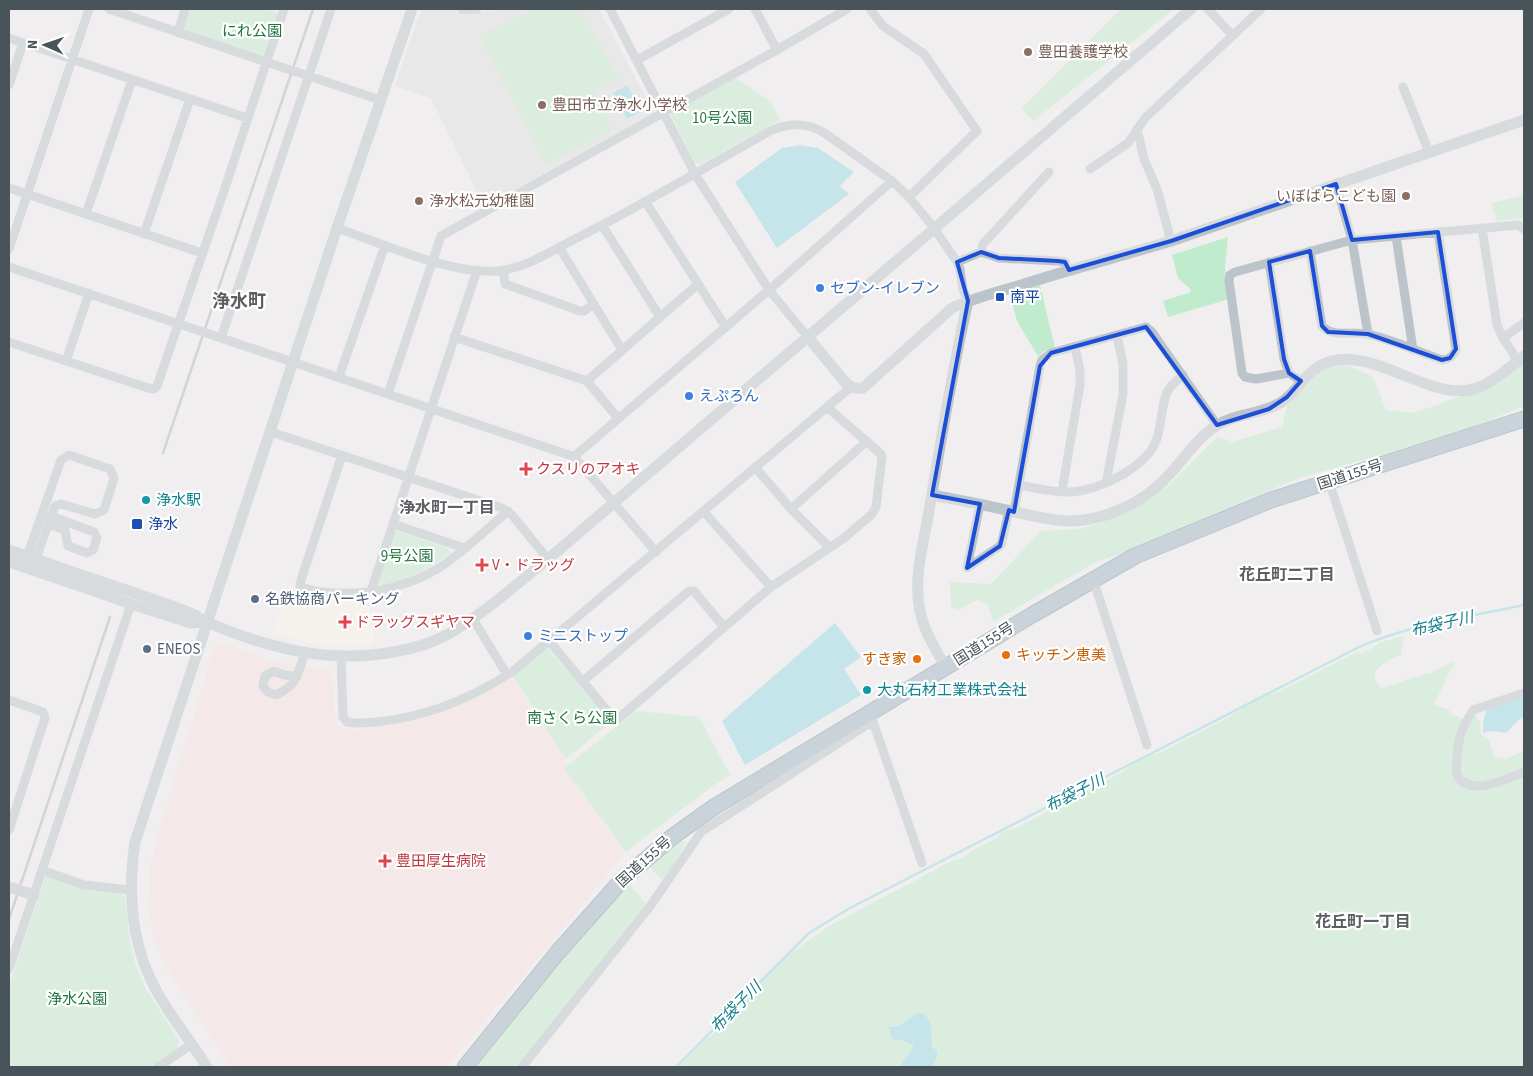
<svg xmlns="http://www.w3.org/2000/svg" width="1533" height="1076" viewBox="0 0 1533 1076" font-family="'Source Sans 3','Noto Sans JP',sans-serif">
  <rect width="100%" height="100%" fill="#f0eeee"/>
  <path fill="#faf3e8" d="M286,590L312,597L336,599L365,598L368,601L375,643L371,646L317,645L273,633Z"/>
  <path fill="#e1dfdf" d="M421,9H448L478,13L498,9H599L654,113L484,206L431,98L395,86Z"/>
  <path fill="#f8e0e0" d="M221,643L275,662L332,670L335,719L338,726L356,730L424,719L465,703L512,678L565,757L564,768L625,853L446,1067H230L163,962L153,934L149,913L150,870L157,836L215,647Z"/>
  <path fill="#c0ebcc" d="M189,9H265L280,14L265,57L183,30Z
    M535,9H577L586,20L618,79L594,91L612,130L546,164L480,35Z
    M1121,9H1174L1033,121L1022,108Z
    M734,77L771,102L780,120L701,164L694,162L670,113Z
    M1524,195V218L1497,221L1491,203Z
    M1228,237L1225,267L1229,299L1168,317L1163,301L1191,292L1190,289L1178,278L1172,255Z
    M1040,285L1055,348L1046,350L1038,356L1017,321L1010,295Z
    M1524,360V406L1473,427L1399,450L1302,477L1211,515L1154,542L1094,563L993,622L988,605L978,600L957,610L951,606L950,582L991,584L1041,531L1081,529L1116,517L1145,502L1167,487L1218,436L1232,442L1282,427L1287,405L1324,367L1347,365L1373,377L1386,410L1414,413L1470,393Z
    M397,531L447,548L451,553C428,569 409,580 381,586L377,581L393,532Z
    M1404,636L1401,655C1387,660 1362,673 1382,688L1428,673L1429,675L1435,670L1454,662L1455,666L1449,672L1434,705L1448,709L1453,715L1464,719L1454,773L1466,785L1524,775V1067H679L708,1037L713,1035L721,1025L720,1022L787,957L829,926L954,860L963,858L973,850L997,838L1002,832L1016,828L1123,772L1143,757L1157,754L1233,715L1257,697L1278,692L1359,651L1361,655L1381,642Z
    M547,648L612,721L566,759L513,677Z
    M636,711L699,717L730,775L714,785L626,852L564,768Z
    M1475,715L1480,721L1481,734L1489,740L1494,757L1506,759L1524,751V769C1505,776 1475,793 1459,772L1461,741Z
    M679,841L686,842L671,869L662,880L650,867Z
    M46,875L85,890L121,893L125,897L130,943L137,969L147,991L179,1040L178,1050L153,1067H9V986Z
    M624,885H630L646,904L524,1058L516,1067H476L544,977Z"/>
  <path fill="#91dae4" d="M627,85L642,111L627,119L613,93Z
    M800,145L818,148L854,172L840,186L849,194L777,248L735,182L782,148Z
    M835,623L861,657L844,669L861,695L745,765L722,721Z
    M1524,698V717C1515,721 1513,727 1506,733L1490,731L1483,733V721L1487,709Z
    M918,1013L924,1014L930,1021L931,1027L932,1047L938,1052L933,1067H900C901,1058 914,1054 913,1045L902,1040H894L891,1037L889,1027H897Z"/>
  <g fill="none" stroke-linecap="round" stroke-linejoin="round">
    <path stroke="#91dae4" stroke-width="2.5" d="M676,1067L809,933L850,908L1359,647C1411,624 1469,617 1524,605"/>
    <defs>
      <path id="trunk" d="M465,1067L558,952L622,880L672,837L714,807L1032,615L1135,556L1271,500L1524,419"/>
    </defs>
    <use href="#trunk" stroke="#7590a4" stroke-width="17"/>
    <path stroke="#bbc4ca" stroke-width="9" d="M109,9L266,62
      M331,9L221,338L572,456L577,460L656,552
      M462,9H477
      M610,9L695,174L769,290L807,336
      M755,9L777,50
      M870,9L883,26L924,54L977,131L909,197
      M1208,9L1232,35
      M178,33L185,9
      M9,38L247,118
      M637,60L729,9
      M309,76L380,100
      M9,85L23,43
      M1403,87L1429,152
      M1137,129L1144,159L1157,189L1171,241
      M1090,169L1128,143L1145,118L1261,9
      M1336,184L1352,240L1368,334
      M9,188L202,253
      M645,201L725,326
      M86,214L132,80
      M602,225L660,317
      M337,228C381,243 451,275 497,271C527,268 551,251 577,238C643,205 706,167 770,131C790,122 808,122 826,134L892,181L909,197L934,228L957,262L960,269L963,290L968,301
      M1482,228L1497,325L1503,338L1518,361
      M144,234L190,99
      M1396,236L1413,350
      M559,247L622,350
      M9,249L89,9
      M1310,251L1322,326C1332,338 1354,331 1367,334C1391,339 1419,352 1442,360C1450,359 1454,356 1456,349L1438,232
      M981,252L983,244L1049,172
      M957,262L981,252L999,258L1058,261L1065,262L1069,270
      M1269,262L1284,359L1289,373
      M9,267L179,324
      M503,270L505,284L580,311H584L594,304
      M454,337L587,381L618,418
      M1503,338L1524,323
      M9,342L148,388L154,389L157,386L224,191L284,9
      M66,361L89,293
      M339,377L385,245
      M587,381L698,284
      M1301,381L1289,373L1256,379L1245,377L1242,373L1229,281L1230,275L1235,272L1352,240L1518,225L1524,229
      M388,394L441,236L777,50L847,9
      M271,432L502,508L512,515L543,553L547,560
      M342,455L301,580L300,586L304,588C349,600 403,591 442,566C465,550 486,530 508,511
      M572,456L577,454L769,290L892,181
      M755,467L791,509L829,547
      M1329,481L1377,631
      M1106,483L1123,394V364L1117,336
      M1019,485C1036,488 1054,493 1071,492C1100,490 1145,468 1156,441C1162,427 1161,400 1169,389C1172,384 1178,380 1183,375
      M1062,491L1080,385V370L1075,347
      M980,504L967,568L1000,546L1002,542L1009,510
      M791,509L867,441
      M704,512L771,587
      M1014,512L1040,366L1042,360L1051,353L1146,327L1152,332L1217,425
      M46,517L51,516L94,532L97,538L93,550L87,553L68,546L65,530L49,524
      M393,524L464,548
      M25,562L61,460L69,455L110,469L114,478L104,510L95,514L61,504L55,506L34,564
      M1093,579L1147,745
      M371,591L477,270
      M473,619L507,675
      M549,641L614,719H618L771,587L844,538L872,514L876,507L882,457L881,454L827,407
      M341,657L343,717L347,722C356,724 366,723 375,722C424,718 470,699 512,672L851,387
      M297,676L284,675L274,671L265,676L263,686L268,692L276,695C286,690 292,686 297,676L305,653
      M583,681L689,591H694L724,627
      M1524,693L1473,710C1457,736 1458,743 1456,773C1468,799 1506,779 1524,772
      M9,700L43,712L45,718L9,830
      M871,716L922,863
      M42,870L84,885L131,890
      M9,969L131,604
      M158,1067L192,1044
      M522,1067L651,905L701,832L873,721"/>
    <path stroke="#bbc4ca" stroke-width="11" d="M807,336L845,382C851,388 855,389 863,388L952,308C974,298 998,292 1021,285C1071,269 1121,256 1171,241L1524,120
      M932,495C957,500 981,504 1006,510C1027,514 1048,521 1069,521C1099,521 1130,508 1153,490C1176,473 1192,441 1216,426C1235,413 1260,415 1280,403C1300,391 1305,368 1332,361C1373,349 1428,398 1470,390C1490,386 1508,368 1524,356
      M9,550L96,580
      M9,562L92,590
      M135,593C154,600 174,606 193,614C198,616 203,621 209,623C268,648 329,664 393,652C412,649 433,643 450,633C485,613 515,585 547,560L1191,9
      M131,604L191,623L207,622
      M946,668C935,648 922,629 919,605C914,575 924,541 929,511C941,441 952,370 968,301
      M207,1067C192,1043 174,1021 160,997C131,949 127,896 135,842L337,228L412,9"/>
    <use href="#trunk" stroke="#9db2c2" stroke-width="15"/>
    <path stroke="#b1b4b8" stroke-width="2.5" d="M163,453L313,9
      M9,919L110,617"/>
    <path stroke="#bbc4ca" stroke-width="9" d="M266,62L309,76
      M179,324L221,338"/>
    <path stroke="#bbc4ca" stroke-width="11" d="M96,580L135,593
      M92,590L131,604
      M9,887L34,895"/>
  </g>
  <path d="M0 0H1533V1076H0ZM1336,184L1352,240L1438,232L1456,349L1450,358L1442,360L1368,334L1328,332L1322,326L1310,251L1269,262L1284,359L1289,373L1301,381L1287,397L1269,409L1217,425L1146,327L1051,353L1040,366L1014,512L1009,510L1000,546L967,568L980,504L932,495L968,301L957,262L981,252L999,258L1058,261L1065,262L1069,270L1171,241Z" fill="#f0eeee" fill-opacity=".55" fill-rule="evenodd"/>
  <path fill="none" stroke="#1d4ed8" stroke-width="4" stroke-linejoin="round" d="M1336,184L1352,240L1438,232L1456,349L1450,358L1442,360L1368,334L1328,332L1322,326L1310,251L1269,262L1284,359L1289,373L1301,381L1287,397L1269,409L1217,425L1146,327L1051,353L1040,366L1014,512L1009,510L1000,546L967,568L980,504L932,495L968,301L957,262L981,252L999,258L1058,261L1065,262L1069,270L1171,241Z"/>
  <g fill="#8d6e63" stroke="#fff" stroke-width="2">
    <circle cx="1028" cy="52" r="5"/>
    <circle cx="542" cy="105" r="5"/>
    <circle cx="1406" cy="196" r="5"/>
    <circle cx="419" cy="201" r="5"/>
  </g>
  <g fill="#3f7fe0" stroke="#fff" stroke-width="2">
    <circle cx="820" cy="288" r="5"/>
    <circle cx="689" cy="396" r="5"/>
    <circle cx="528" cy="636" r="5"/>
  </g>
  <g fill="#1a4fb4" stroke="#fff" stroke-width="2">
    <rect x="995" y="292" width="10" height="10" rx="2.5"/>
    <rect x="131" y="518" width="12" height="12" rx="2.5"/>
  </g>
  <g fill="#e0444e" stroke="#fff" stroke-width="2">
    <path d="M523.5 461.5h5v5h5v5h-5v5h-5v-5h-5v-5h5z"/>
    <path d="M479.5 557.5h5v5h5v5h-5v5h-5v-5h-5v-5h5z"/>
    <path d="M342.5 614.5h5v5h5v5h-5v5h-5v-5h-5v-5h5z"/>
    <path d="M382.5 853.5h5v5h5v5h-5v5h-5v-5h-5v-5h5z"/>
  </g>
  <g fill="#0f9aa8" stroke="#fff" stroke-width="2">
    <circle cx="146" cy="500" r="5"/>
    <circle cx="867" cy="690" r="5"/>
  </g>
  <g fill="#5c6f8a" stroke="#fff" stroke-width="2">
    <circle cx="255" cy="599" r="5"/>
    <circle cx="147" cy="649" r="5"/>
  </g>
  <g fill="#e8710a" stroke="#fff" stroke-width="2">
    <circle cx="1006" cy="655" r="5"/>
    <circle cx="917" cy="659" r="5"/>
  </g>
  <g text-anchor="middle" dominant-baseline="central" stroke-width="4.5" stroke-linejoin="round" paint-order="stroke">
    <g font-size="15" fill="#1f7441" stroke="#fff">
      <text x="252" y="31">にれ公園</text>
      <text x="722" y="118">10号公園</text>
      <text x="407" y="556">9号公園</text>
      <text x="572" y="718">南さくら公園</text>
      <text x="77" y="999">浄水公園</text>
    </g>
    <g font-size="15" fill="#785e54" stroke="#fff" text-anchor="start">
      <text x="1038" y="52">豊田養護学校</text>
      <text x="552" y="105">豊田市立浄水小学校</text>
      <text x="1396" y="196" text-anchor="end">いぼばらこども園</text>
      <text x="429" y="201">浄水松元幼稚園</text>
    </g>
    <g font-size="15" fill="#366cbe" stroke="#fff" text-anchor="start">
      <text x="830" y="288">セブン-イレブン</text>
      <text x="699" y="396">えぷろん</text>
      <text x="538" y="636">ミニストップ</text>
    </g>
    <g font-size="15" fill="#164399" stroke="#fff" text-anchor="start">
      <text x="1010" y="297">南平</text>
      <text x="148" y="524">浄水</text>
    </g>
    <g font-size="15" fill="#be3a42" stroke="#fff" text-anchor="start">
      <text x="536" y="469">クスリのアオキ</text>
      <text x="492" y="565">V・ドラッグ</text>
      <text x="355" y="622">ドラッグスギヤマ</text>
      <text x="396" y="861">豊田厚生病院</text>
    </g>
    <g font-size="15" fill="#48535a" stroke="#fff">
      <text transform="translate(1350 475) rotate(-18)">国道155号</text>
      <text transform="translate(984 644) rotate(-32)">国道155号</text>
      <text transform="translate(644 862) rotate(-42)">国道155号</text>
    </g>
    <g font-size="15" fill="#0d838f" stroke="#fff" text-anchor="start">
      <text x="156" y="500">浄水駅</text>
      <text x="877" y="690">大丸石材工業株式会社</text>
    </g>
    <g font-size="15" fill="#4e5e75" stroke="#fff" text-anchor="start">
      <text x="265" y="599">名鉄協商パーキング</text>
      <text x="157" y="649">ENEOS</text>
    </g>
    <g font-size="15" fill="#c56008" stroke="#fff" text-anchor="start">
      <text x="1016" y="655">キッチン恵美</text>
      <text x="907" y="659" text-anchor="end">すき家</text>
    </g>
    <g font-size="16" font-weight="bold" fill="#5b5f62" stroke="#fff">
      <text x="447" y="508">浄水町一丁目</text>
      <text x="1287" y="575">花丘町二丁目</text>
      <text x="1363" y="922">花丘町一丁目</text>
    </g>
    <g font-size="16" font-style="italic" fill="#18818e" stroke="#fff">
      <text transform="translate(1442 624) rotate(-13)">布袋子川</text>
      <text transform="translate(1075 793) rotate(-27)">布袋子川</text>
      <text transform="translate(736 1007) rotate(-45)">布袋子川</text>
    </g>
    <g font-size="18" font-weight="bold" fill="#5b5f62" stroke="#fff">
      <text x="239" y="301">浄水町</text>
    </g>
  </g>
  <rect width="1533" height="1076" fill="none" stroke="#48535a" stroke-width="20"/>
  <g transform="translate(45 45) rotate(272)" stroke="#ffffff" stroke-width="4" paint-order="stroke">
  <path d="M0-4L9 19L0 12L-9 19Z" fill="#48535a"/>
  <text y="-8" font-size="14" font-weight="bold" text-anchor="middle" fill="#48535a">N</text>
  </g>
</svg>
